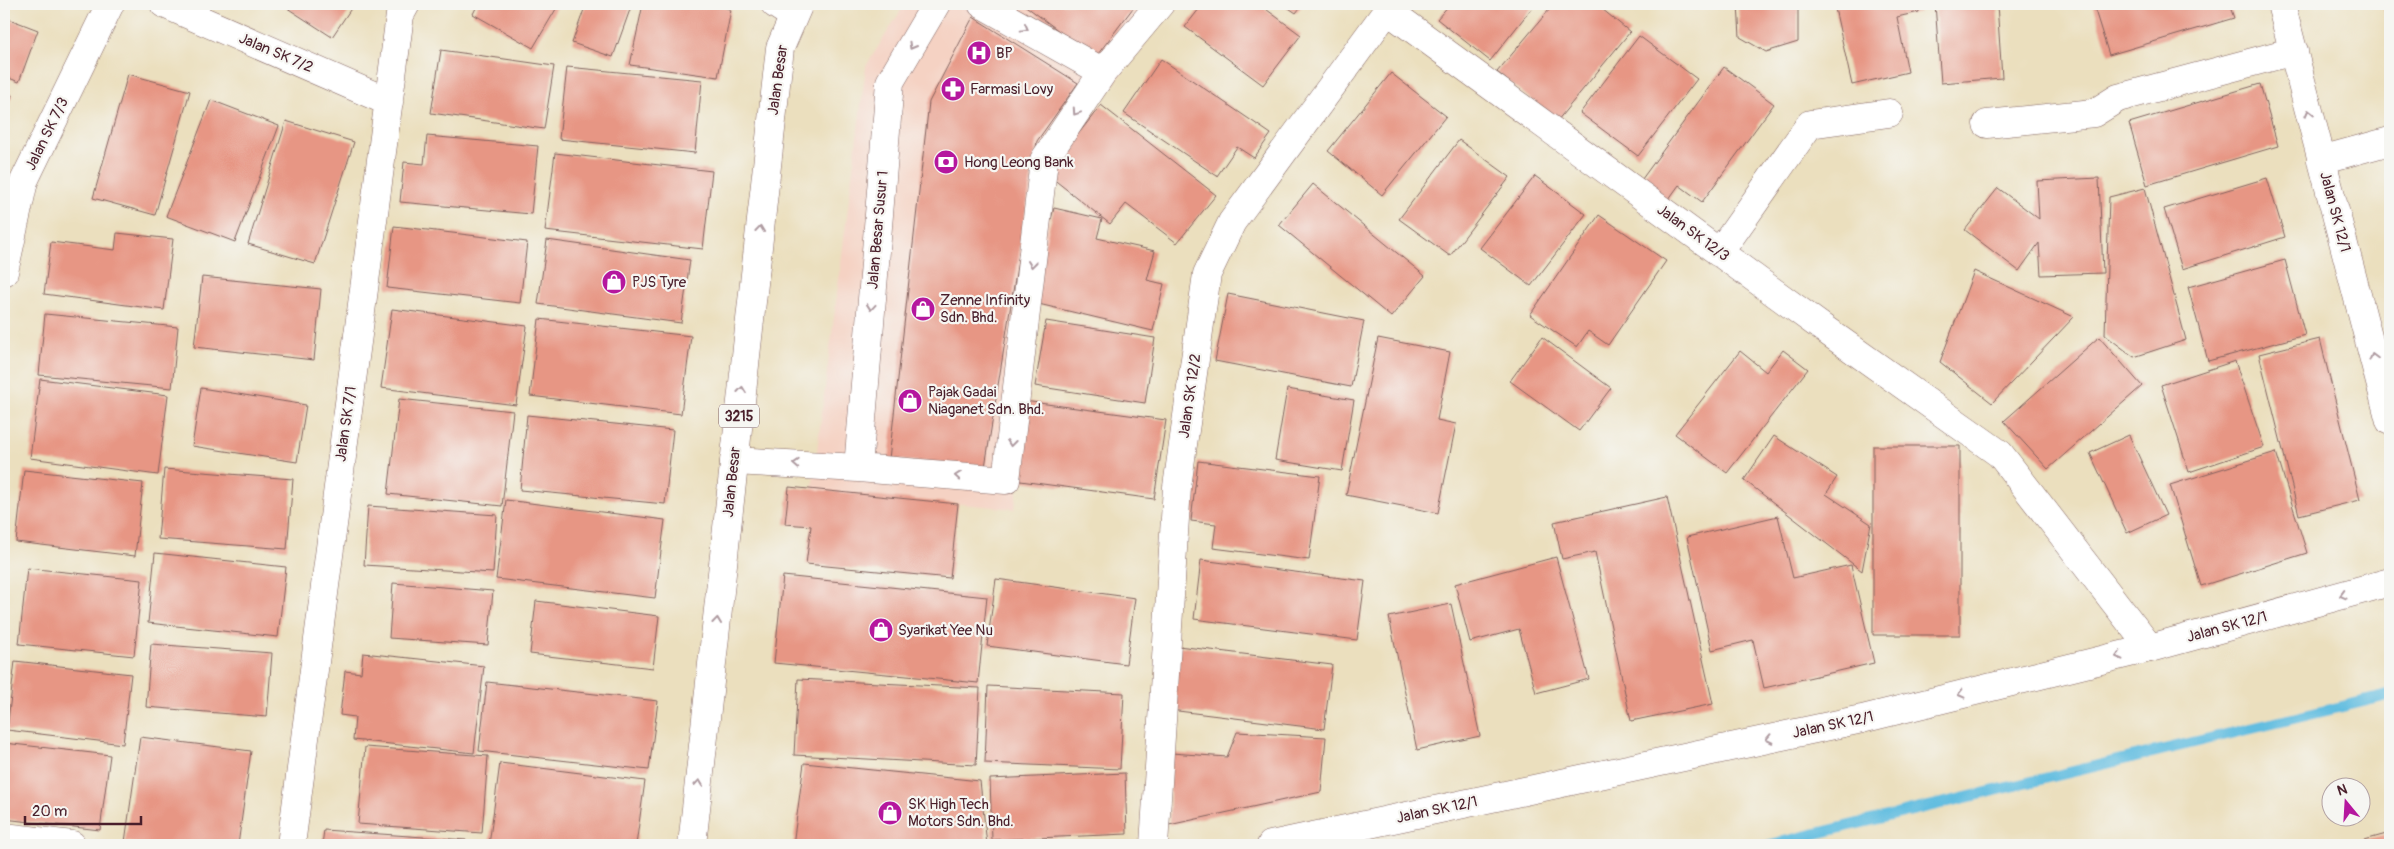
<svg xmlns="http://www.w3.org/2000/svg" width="2394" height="849" viewBox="0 0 2394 849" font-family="Pangolin,sans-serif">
  <rect width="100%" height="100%" fill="#f6f6f2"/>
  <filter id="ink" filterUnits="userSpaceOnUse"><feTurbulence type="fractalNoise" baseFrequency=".02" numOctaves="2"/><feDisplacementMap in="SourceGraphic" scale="10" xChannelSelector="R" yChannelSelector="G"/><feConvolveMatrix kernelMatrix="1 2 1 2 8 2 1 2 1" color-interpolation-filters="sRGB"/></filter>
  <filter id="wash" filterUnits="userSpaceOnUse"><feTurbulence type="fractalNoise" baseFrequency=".0096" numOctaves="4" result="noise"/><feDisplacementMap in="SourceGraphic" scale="20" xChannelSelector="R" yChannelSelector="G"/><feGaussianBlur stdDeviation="1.12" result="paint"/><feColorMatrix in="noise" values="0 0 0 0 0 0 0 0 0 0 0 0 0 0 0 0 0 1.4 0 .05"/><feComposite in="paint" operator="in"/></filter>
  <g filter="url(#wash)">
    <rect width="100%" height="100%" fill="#ebdfbe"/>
    <path fill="#f5d2c3" d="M905,4H1173L1056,162L1015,509L812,490L866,66Z"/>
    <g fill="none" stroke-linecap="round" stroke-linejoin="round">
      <path stroke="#62bde0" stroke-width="11" d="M1769,845L2390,695"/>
    </g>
    <g id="blocks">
      <path fill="#e79684" d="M281,4H354L332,37Z
        M478,4H559L533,48L473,14Z
        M586,4H632L613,57L572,43Z
        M643,4H717L731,10L718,77L630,65Z
        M1023,4H1136L1095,58Z
        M1203,4H1259L1301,35L1263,85L1185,27Z
        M1283,4H1303L1296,13Z
        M1450,4H1535L1490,61L1437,19Z
        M1554,4H1596L1630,32L1557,121L1497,72Z
        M1738,4H1798V42L1766,52L1740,37Z
        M1834,4H1918L1919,12L1897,17L1908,72L1852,85Z
        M1935,4H1997L2002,78L1941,83Z
        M2093,4H2229L2234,18L2109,55Z
        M2382,4H2390V31Z
        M4,17L38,30L19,82L4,76Z
        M973,17L1078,83L1037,141L985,467L889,459L929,102Z
        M1639,36L1697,79L1638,156L1580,113Z
        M441,50L554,66L544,129L431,113Z
        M1161,59L1271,134L1254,158L1237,147L1217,176L1124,113Z
        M567,67L702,80L695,153L559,139Z
        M1724,67L1774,104L1702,202L1679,185L1666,203L1639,183Z
        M1391,73L1446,116L1382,195L1328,151Z
        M128,74L190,91L155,215L93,198Z
        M2260,84L2278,146L2147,185L2129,123Z
        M4,92L12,95L4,118Z
        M211,100L279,126L235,242L166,216Z
        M1101,105L1216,195L1177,243L1126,204L1110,224L1047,174Z
        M286,121L354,142L315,264L248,244Z
        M427,136L538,146L531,214L400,202L404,162L424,164Z
        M1459,140L1510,177L1450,256L1399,219Z
        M555,153L712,171L703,249L545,231Z
        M1535,176L1586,214L1531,286L1480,248Z
        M2099,178L2103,273L2041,275L2039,243L2019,271L1965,230L1998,188L2039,219L2037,181Z
        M2267,178L2285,237L2182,269L2164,209Z
        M1313,184L1425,276L1391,317L1279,225Z
        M2145,188L2186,340L2134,357L2105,335L2109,197Z
        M1054,208L1102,219L1097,238L1155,251L1147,280L1164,284L1153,331L1030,302Z
        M1599,215L1666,261L1608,345L1588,331L1577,347L1530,315Z
        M394,226L527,242L520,303L387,288Z
        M117,233L173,239L164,310L44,294L51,242L115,250Z
        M547,240L690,260L681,323L538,304Z
        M2285,260L2305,335L2208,361L2188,287Z
        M1974,271L2074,317L1992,403L1940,362Z
        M202,277L321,289L314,360L194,347Z
        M1228,294L1364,321L1351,387L1215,361Z
        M392,309L527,326L516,405L381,388Z
        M45,314L178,327L172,388L39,375Z
        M539,319L691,336L681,414L530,396Z
        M1046,321L1155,338L1145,403L1035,386Z
        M1542,337L1611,388L1579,431L1510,381Z
        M2099,337L2142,386L2048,469L2004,421Z
        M1378,338L1450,352L1437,420L1456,424L1438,513L1346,495Z
        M2320,339L2360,500L2299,515L2259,354Z
        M1783,350L1808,369L1727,473L1675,434L1740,351L1766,372Z
        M2235,361L2264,447L2189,472L2161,385Z
        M40,379L168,395L158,475L30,458Z
        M201,388L306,405L297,462L192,446Z
        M1287,389L1354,400L1342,471L1275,460Z
        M399,399L513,411L502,506L388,494Z
        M1024,401L1166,420L1154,499L1013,480Z
        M527,415L673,430L665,504L520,490Z
        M2129,435L2166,515L2127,533L2090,453Z
        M1774,436L1837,477L1826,494L1871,524L1862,571L1744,480Z
        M1873,446H1960V635H1873Z
        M2276,452L2307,553L2201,586L2170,485Z
        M1198,461L1320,476L1309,560L1213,548L1216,524L1191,521Z
        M164,469L293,479L287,549L158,539Z
        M24,470L143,483L135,556L16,542Z
        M789,487L958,504L950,578L806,564L811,526L785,524Z
        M1667,497L1713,704L1631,721L1595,552L1562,559L1554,522Z
        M506,500L665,520L655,598L496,579Z
        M368,506L497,515L493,573L364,565Z
        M1778,516L1793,578L1851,565L1874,663L1764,688L1753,640L1712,650L1687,537Z
        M155,553L286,567L278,637L148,623Z
        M1556,557L1589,679L1536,693L1519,629L1470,642L1455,584Z
        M1201,560L1365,581L1357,640L1194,619Z
        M27,568L142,580L134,656L19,644Z
        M783,576L987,597L978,683L774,663Z
        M996,579L1135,598L1126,664L987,646Z
        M393,583L493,591L488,645L389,638Z
        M536,601L659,616L653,668L530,654Z
        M1451,604L1480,736L1417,750L1389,617Z
        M151,644L272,653L267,717L146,707Z
        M1178,646L1332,665L1324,729L1170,710Z
        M363,653L484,666L474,753L353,740L355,717L340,715L345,671L361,673Z
        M15,661L131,674L123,744L7,730Z
        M798,679L980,688L976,765L794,755Z
        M487,682L658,701L649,770L479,751Z
        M988,686L1124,693L1120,769L985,763Z
        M1237,732L1326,737L1321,792L1169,825L1171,753L1227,757Z
        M140,737L251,751L238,845H147L125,842Z
        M4,743L110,755L100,830L4,819Z
        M365,747L488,756L482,833L358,824Z
        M500,763L645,781L636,845H489Z
        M804,763L980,781L987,845H793Z
        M1125,773L1127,834L992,840L990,779Z
        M324,830L466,840L465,845H322Z
        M2390,833V845H2348L2361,841Z"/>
    </g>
  </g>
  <g filter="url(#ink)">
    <use href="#blocks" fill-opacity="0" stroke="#82625e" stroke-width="1"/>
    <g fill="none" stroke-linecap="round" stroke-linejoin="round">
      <defs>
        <path id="minor" d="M164,4L389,102
          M775,4L792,15
          M982,4L1103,72
          M2281,4L2390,421
          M1387,10L1827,331L2000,454L2150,648
          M1987,124L2094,113L2118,98L2294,51
          M2321,160L2390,141
          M1719,253L1810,124L1889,113
          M4,272L24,181L110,4
          M734,461L858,468L1006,480L1044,160L1103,72L1160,4
          M858,468L890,82L936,4
          M4,837L72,845
          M291,845L400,15L406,4
          M1154,845L1177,487L1207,274L1232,222L1392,4"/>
        <path id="major" d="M692,845L780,48L799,4
          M1271,845L1862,719L2150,648L2390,582"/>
      </defs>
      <use href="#minor" stroke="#82625e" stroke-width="29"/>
      <use href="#major" stroke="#82625e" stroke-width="29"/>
      <use href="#minor" stroke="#fff" stroke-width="28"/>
      <use href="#major" stroke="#fff" stroke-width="28"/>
    </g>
    <defs><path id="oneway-chevron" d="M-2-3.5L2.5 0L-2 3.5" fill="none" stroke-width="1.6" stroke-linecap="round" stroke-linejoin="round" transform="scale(1.25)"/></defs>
    <g stroke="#ae9aa0">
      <use href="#oneway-chevron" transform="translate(1025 28) rotate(29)"/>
      <use href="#oneway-chevron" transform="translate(912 46) rotate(120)"/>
      <use href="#oneway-chevron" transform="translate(1076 112) rotate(124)"/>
      <use href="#oneway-chevron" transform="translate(2309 113) rotate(-104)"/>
      <use href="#oneway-chevron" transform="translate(760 229) rotate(-84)"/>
      <use href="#oneway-chevron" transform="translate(1032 264) rotate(97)"/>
      <use href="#oneway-chevron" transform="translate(871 307) rotate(95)"/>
      <use href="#oneway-chevron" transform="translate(2373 357) rotate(-105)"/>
      <use href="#oneway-chevron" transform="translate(742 390) rotate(-84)"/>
      <use href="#oneway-chevron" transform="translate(1011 443) rotate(97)"/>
      <use href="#oneway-chevron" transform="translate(796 464) rotate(-177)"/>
      <use href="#oneway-chevron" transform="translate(958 476) rotate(-175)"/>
      <use href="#oneway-chevron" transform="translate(2343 595) rotate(165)"/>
      <use href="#oneway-chevron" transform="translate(717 621) rotate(-84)"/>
      <use href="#oneway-chevron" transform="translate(2119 656) rotate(166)"/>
      <use href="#oneway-chevron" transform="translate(1961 694) rotate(166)"/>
      <use href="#oneway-chevron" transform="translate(1769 739) rotate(168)"/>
      <use href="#oneway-chevron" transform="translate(699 783) rotate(-84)"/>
    </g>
  </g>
  <defs>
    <symbol id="hospital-disc" viewBox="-11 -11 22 22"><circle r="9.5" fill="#b5179e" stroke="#f6f6f2"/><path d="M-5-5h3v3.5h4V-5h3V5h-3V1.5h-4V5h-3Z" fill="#fff"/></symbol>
    <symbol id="pharmacy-disc" viewBox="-11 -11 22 22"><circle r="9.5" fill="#b5179e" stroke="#f6f6f2"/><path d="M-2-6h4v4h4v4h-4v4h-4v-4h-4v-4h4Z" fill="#fff"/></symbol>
    <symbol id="bank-disc" viewBox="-11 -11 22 22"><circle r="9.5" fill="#b5179e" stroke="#f6f6f2"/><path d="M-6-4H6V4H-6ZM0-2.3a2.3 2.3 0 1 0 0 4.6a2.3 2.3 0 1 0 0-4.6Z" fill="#fff"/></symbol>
    <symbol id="shop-disc" viewBox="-11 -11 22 22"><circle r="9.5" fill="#b5179e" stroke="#f6f6f2"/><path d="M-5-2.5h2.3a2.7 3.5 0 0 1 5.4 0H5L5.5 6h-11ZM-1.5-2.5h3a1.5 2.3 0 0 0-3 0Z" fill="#fff"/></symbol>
  </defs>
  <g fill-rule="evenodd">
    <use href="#hospital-disc" x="965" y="39" width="28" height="28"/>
    <use href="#pharmacy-disc" x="939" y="75" width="28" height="28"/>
    <use href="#bank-disc" x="932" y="148" width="28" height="28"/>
    <use href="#shop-disc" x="600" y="268" width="28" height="28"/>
    <use href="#shop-disc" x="909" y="295" width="28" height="28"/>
    <use href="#shop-disc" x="896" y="387" width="28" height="28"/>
    <use href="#shop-disc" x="867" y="616" width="28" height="28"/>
    <use href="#shop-disc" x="876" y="799" width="28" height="28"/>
  </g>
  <g text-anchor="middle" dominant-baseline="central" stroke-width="4.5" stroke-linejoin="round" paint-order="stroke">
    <rect fill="#f6f6f2" stroke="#7e6067" stroke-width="1" x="719" y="404.5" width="40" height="23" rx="4"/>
    <g font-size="14" font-weight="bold" fill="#4a1f2b">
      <text x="739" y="416">3215</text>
    </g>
    <g font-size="15" fill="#4a1f2b" stroke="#f6f6f2">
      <text transform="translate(276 53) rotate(23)">Jalan SK 7/2</text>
      <text transform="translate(778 80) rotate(-82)">Jalan Besar</text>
      <text transform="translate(47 134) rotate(-64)">Jalan SK 7/3</text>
      <text transform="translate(2335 212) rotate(75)">Jalan SK 12/1</text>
      <text transform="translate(878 230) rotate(-85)">Jalan Besar Susur 1</text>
      <text transform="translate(1693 233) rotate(36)">Jalan SK 12/3</text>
      <text transform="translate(1190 396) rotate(-82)">Jalan SK 12/2</text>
      <text transform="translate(346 424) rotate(-82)">Jalan SK 7/1</text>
      <text transform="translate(732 482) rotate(-84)">Jalan Besar</text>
      <text transform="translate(2227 627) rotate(-15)">Jalan SK 12/1</text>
      <text transform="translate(1833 725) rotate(-12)">Jalan SK 12/1</text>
      <text transform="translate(1437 810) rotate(-12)">Jalan SK 12/1</text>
    </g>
    <g font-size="15" fill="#4a1f2b" stroke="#f6f6f2" text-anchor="start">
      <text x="996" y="53">BP</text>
      <text x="970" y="89">Farmasi Lovy</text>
      <text x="964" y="162">Hong Leong Bank</text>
      <text x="632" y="282">PJS Tyre</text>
      <text x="940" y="300">Zenne Infinity<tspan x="940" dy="17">Sdn. Bhd.</tspan></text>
      <text x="928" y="392">Pajak Gadai<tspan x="928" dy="17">Niaganet Sdn. Bhd.</tspan></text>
      <text x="898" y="630">Syarikat Yee Nu</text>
      <text x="908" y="804">SK High Tech<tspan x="908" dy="17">Motors Sdn. Bhd.</tspan></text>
    </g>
  </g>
  <rect width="2394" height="849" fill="none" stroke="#f6f6f2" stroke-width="20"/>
  <g transform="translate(2346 802) rotate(342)"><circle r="24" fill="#f6f6f2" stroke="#b1a0a2"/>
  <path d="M0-4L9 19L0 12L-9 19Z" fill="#b5179e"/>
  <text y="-8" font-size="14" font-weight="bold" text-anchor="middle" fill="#4a1f2b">N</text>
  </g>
  <path d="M25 816v8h116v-8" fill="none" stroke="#4a1f2b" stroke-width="2.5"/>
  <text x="32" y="816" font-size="15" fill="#4a1f2b" stroke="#f6f6f2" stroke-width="4" paint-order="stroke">20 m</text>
</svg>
